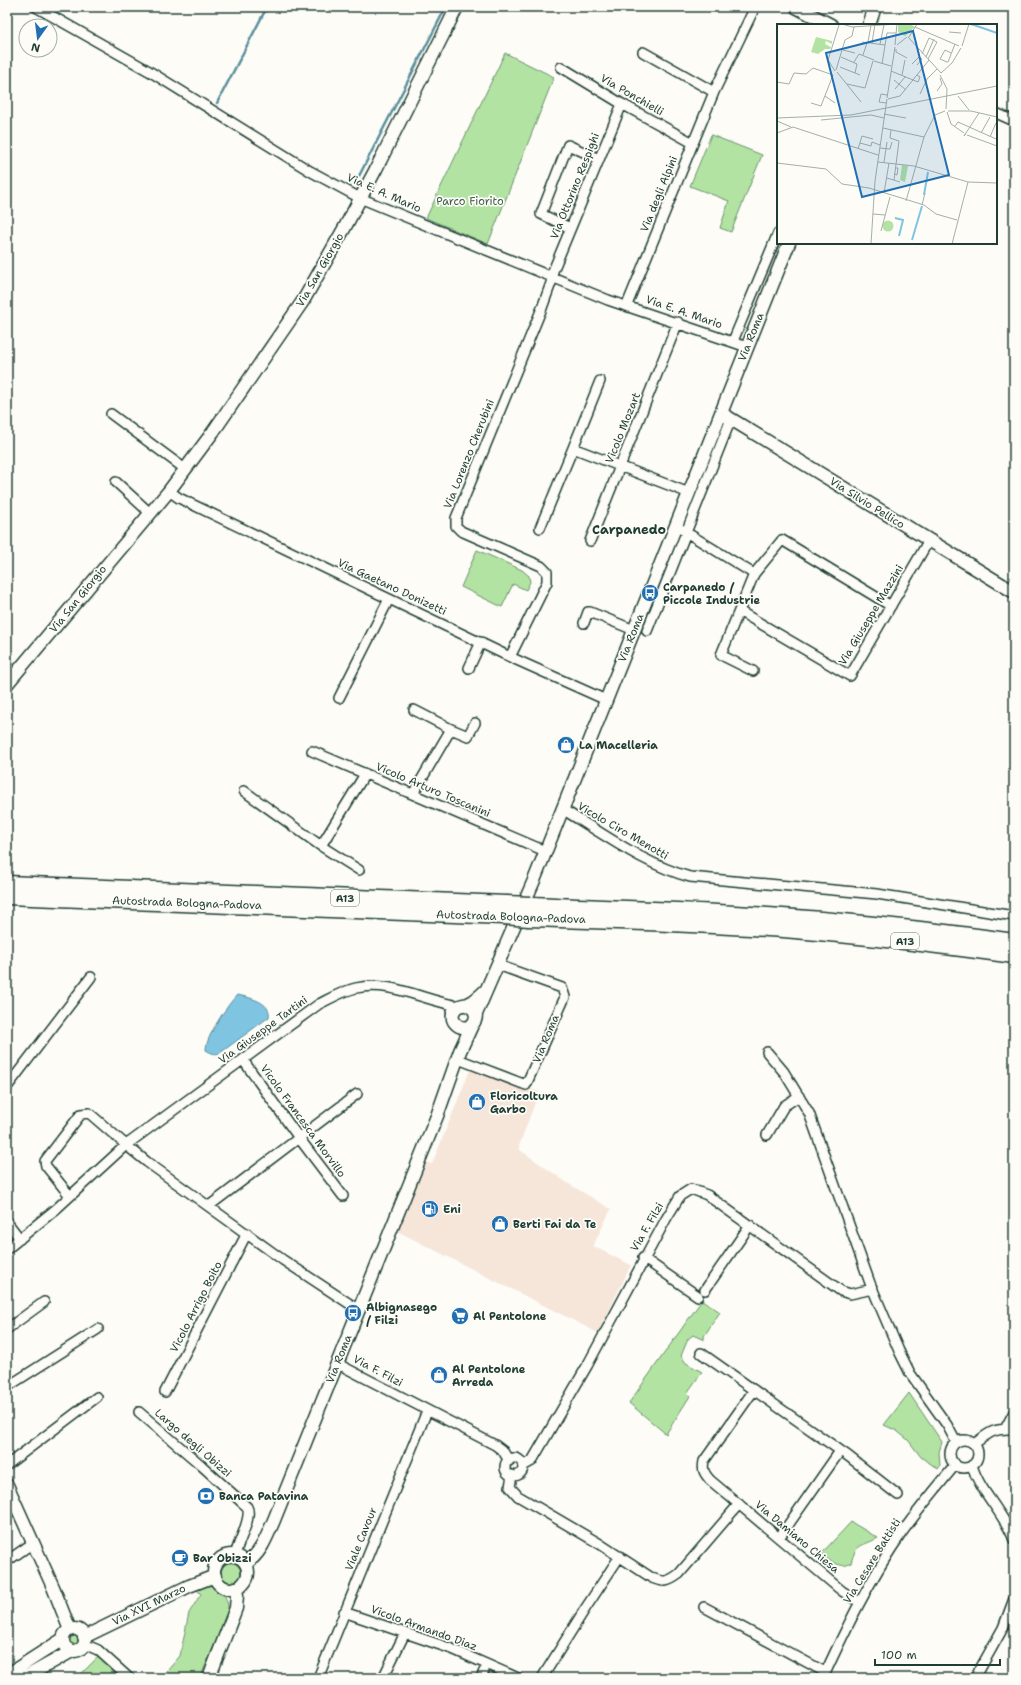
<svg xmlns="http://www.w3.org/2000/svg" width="1021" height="1685" viewBox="0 0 1021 1685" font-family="'Shantell Sans',sans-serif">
  <rect width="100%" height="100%" fill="#fdfcf7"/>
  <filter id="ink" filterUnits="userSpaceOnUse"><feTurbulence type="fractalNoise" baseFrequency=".025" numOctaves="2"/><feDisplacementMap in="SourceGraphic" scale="8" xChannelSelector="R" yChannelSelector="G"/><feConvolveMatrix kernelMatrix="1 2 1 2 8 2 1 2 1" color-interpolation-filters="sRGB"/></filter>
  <g filter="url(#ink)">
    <path fill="#f6e6da" d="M472,1065L539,1092L519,1146L520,1150L569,1184L611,1209L593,1246L631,1265L598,1333L397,1231L426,1162L432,1164Z"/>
    <path fill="#b3e3a3" stroke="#69906c" d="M505,53L554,77L488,244L426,218Z
      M711,135L762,155L731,232L720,228L729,201L690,186Z
      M477,550L522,570L529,576L530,582L526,590L513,584L502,607L461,587Z
      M702,1300L720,1312L704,1336V1340L693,1335L688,1339L681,1356L686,1363L702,1372L687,1393L690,1396L666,1434L629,1403Z
      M909,1393L942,1442L939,1452L940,1466L938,1469L921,1457L908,1440L897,1431L884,1425Z
      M851,1522L878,1538C861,1547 856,1543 851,1563C842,1570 828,1560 821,1554Z
      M221 1573a10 10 0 1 1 20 0a10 10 0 1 1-20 0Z
      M207,1585C223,1587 229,1599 228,1613L200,1678H161L180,1656L189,1613L201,1594L195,1588Z
      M68 1640a5 5 0 1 1 10 0a5 5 0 1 1-10 0Z
      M99,1656L122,1678H77Z"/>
    <path fill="#7fc4e0" stroke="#598e9b" d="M237,995C248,997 272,1002 269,1017L220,1053C215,1055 211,1053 206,1050C205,1038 228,1004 237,995Z"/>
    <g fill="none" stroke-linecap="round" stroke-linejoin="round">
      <path stroke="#598e9b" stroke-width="2.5" d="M217,103L267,7
        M359,176L446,7"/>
      <defs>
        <path id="street" d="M36,7L149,71L310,171L360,198L608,300L747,347
          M643,52L714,92
          M561,67L622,104L693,143
          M996,113L1014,121
          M570,228L541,214L568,145L599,159
          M627,305L714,92L755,7
          M733,341L778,233
          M111,414L185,469
          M573,448L600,381
          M116,482L150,513
          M169,491L179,498L510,657L606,700
          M676,526L754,574L782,540L891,606
          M540,528L573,448L689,493
          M590,541L678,322
          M739,611L850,676L929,540
          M584,623L588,612H590L634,630
          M647,631L731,419
          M510,657L547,582V572L541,566L461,531L456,526V518L542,308L551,283L553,271L622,104
          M469,668L481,642
          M753,671L721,655L754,574
          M339,698L389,599
          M451,729L468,736L475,723
          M312,751L545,851
          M244,791L321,846L359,870
          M413,794L451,729L414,710
          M562,809C604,834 643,864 690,877L877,894L1014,916
          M321,846L365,774
          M767,1052L784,1072L809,1113L870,1283L899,1351L910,1373L947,1425L956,1442
          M458,1059L526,1085L565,997L562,988L498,965
          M243,1060L299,1138L343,1196
          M7,1087L91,977
          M767,1135L784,1106L799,1096
          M70,1196L46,1166L45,1161L81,1114L89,1113L126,1145L147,1162L283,1260L359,1310
          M209,1206L357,1094
          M7,1222L20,1239
          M7,1249L56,1209L126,1145L319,1004C331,998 343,991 356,988C391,980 424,1001 459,1006
          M643,1258L698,1296
          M705,1290L750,1225
          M7,1329L44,1302
          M701,1353L848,1456L898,1495
          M338,1364L495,1445L503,1451L509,1461
          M7,1387L98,1329
          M754,1390L704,1461C702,1470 704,1473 710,1480L842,1591L859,1602
          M165,1392L247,1233
          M139,1412L201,1465L247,1507C253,1518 237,1543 235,1556
          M1005,1429L1014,1412
          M950 1454a14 14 0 1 1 28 0a14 14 0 1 1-28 0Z
          M974,1444C990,1432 994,1428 1014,1429
          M505 1467a9 9 0 1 1 18 0a9 9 0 1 1-18 0Z
          M7,1465L97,1397
          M972,1465C979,1491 1005,1514 1014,1540
          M523,1466L532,1461L587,1366L666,1219L680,1196L691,1189L707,1195L841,1291L850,1294L873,1289
          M512,1475L510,1487L518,1496L600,1544L652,1578C665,1583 668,1582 679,1574L739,1504
          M779,1538L840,1451
          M7,1561L33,1543
          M704,1607L825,1672
          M344,1612L452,1649L518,1678
          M84,1644L98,1650L129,1678
          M318,1678L427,1411
          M383,1678L405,1633
          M481,1678L484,1671
          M542,1678L585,1609L620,1556
          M823,1678C846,1628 870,1579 901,1534C917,1511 935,1490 952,1469L957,1466
          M975,1678L1003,1628L1014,1599"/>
        <path id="secondary" d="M796,7L831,25
          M869,25L875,7
          M721,413L1014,592
          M7,684L169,491L213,432L303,301L345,227L376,169L457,7
          M466,1005C476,1008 479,1017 472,1025C460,1033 446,1019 456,1008C459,1005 464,1005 468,1004C475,1001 480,996 486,990
          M476,1014L535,878L789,243
          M7,1485L53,1587L70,1630
          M214 1572a17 17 0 1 1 34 0a17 17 0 1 1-34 0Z
          M246,1563C261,1554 267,1536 274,1520L437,1116L460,1051L472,1025
          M63 1640a11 11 0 1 1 22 0a11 11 0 1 1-22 0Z
          M84,1637L189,1586L215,1576
          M7,1675L63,1639
          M24,1678L72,1651
          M209,1678L236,1608L237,1595L235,1588"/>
        <path id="highway" d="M7,884L506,904
          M7,896L504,916
          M531,905C599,908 666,910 734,914C828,919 921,929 1014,942
          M529,918C618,921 707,923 795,930C868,936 941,945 1014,955"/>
      </defs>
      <use href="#street" stroke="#1f3d34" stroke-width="12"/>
      <use href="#secondary" stroke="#1f3d34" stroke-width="15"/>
      <use href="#highway" stroke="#1f3d34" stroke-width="19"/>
      <use href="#street" stroke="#fdfcf7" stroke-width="9"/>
      <use href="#secondary" stroke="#fdfcf7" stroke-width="12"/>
      <use href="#highway" stroke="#fdfcf7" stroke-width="16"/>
      <defs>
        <path id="highway-bridge" d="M506,904L531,905
          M504,916L529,918"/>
      </defs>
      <use href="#highway-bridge" stroke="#1f3d34" stroke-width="19" stroke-linecap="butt"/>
      <use href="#highway-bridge" stroke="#fdfcf7" stroke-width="16"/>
    </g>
  </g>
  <defs>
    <symbol id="bus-disc" viewBox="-11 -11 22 22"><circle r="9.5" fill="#1f6fb2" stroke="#fdfcf7"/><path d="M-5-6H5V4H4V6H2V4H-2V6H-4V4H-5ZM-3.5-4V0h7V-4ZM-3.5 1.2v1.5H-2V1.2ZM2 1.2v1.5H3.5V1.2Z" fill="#fff"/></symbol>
    <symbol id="shop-disc" viewBox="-11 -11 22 22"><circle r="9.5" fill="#1f6fb2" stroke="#fdfcf7"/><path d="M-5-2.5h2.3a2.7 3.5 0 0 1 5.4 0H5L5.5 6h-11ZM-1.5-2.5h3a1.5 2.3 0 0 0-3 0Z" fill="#fff"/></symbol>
    <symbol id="fuel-disc" viewBox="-11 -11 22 22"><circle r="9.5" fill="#1f6fb2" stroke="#fdfcf7"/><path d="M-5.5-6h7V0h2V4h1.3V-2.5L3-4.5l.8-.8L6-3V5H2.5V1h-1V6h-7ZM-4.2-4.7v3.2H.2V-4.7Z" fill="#fff"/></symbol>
    <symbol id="supermarket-disc" viewBox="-11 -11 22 22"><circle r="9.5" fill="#1f6fb2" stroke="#fdfcf7"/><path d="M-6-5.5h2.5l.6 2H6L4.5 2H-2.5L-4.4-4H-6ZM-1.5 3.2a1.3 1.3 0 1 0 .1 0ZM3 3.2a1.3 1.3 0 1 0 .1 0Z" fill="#fff"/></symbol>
    <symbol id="bank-disc" viewBox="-11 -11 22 22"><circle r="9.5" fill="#1f6fb2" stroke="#fdfcf7"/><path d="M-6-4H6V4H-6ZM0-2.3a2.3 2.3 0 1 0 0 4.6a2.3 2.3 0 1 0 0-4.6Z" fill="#fff"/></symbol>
    <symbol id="cafe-disc" viewBox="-11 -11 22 22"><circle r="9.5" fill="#1f6fb2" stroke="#fdfcf7"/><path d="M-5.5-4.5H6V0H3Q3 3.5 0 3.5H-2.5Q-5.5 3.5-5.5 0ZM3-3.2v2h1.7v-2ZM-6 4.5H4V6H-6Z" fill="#fff"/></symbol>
  </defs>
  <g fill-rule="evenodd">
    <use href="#bus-disc" x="640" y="583" width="20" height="20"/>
    <use href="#shop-disc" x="556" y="735" width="20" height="20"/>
    <use href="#shop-disc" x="467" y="1092" width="20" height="20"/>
    <use href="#fuel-disc" x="420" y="1199" width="20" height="20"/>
    <use href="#shop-disc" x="490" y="1214" width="20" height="20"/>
    <use href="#bus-disc" x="343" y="1303" width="20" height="20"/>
    <use href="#supermarket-disc" x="450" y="1306" width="20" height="20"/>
    <use href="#shop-disc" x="429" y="1365" width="20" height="20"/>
    <use href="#bank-disc" x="196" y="1486" width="20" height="20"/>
    <use href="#cafe-disc" x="170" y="1548" width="20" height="20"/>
  </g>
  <g text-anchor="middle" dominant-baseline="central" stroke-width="3.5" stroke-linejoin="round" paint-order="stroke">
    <g fill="#fdfcf7" stroke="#62766e" stroke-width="1">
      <rect x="331" y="890" width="28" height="16" rx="3"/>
      <rect x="891" y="933" width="28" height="16" rx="3"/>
    </g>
    <g font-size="10" font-weight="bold" fill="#1f3d34">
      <text x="345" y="898">A13</text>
      <text x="905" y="941">A13</text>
    </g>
    <g font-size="11" fill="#1f3d34" stroke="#fdfcf7">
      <text transform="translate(632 95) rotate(30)">Via Ponchielli</text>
      <text transform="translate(575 186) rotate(-68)">Via Ottorino Respighi</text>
      <text transform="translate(384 193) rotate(24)">Via E. A. Mario</text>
      <text transform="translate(659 194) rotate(-68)">Via degli Alpini</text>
      <text transform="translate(320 270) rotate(-60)">Via San Giorgio</text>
      <text transform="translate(684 312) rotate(19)">Via E. A. Mario</text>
      <text transform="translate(751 337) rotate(-68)">Via Roma</text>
      <text transform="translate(623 428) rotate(-68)">Vicolo Mozart</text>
      <text transform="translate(469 454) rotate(-68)">Via Lorenzo Cherubini</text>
      <text transform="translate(867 503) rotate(32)">Via Silvio Pellico</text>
      <text transform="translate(392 587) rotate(25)">Via Gaetano Donizetti</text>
      <text transform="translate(78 599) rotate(-51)">Via San Giorgio</text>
      <text transform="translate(871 615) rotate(-59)">Via Giuseppe Mazzini</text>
      <text transform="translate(631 638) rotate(-68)">Via Roma</text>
      <text transform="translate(433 790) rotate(23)">Vicolo Arturo Toscanini</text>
      <text transform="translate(623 831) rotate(30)">Vicolo Ciro Menotti</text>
      <text transform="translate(187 903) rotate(2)">Autostrada Bologna-Padova</text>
      <text transform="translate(511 917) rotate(2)">Autostrada Bologna-Padova</text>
      <text transform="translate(263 1030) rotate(-36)">Via Giuseppe Tartini</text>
      <text transform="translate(546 1039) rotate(-67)">Via Roma</text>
      <text transform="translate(303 1121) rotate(54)">Vicolo Francesca Morvillo</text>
      <text transform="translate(647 1227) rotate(-60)">Via F. Filzi</text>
      <text transform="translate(196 1307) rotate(-63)">Vicolo Arrigo Boito</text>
      <text transform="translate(339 1359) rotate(-68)">Via Roma</text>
      <text transform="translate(378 1371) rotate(28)">Via F. Filzi</text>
      <text transform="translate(193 1443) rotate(41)">Largo degli Obizzi</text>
      <text transform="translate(797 1537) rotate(40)">Via Damiano Chiesa</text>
      <text transform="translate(361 1539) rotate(-68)">Viale Cavour</text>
      <text transform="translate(872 1561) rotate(-58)">Via Cesare Battisti</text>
      <text transform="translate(149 1605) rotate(-26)">Via XVI Marzo</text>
      <text transform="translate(424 1628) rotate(20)">Vicolo Armando Diaz</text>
    </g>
    <g font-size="11" fill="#3d5e4a" stroke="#fdfcf7">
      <text x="470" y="201">Parco Fiorito</text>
    </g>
    <g font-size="11" font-weight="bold" fill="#1f3d34" stroke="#fdfcf7" text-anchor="start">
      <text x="663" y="587">Carpanedo /<tspan x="663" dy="13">Piccole Industrie</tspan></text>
      <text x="579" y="745">La Macelleria</text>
      <text x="490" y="1096">Floricoltura<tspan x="490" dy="13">Garbo</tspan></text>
      <text x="443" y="1209">Eni</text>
      <text x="513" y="1224">Berti Fai da Te</text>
      <text x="366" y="1307">Albignasego<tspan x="366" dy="13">/ Filzi</tspan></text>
      <text x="473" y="1316">Al Pentolone</text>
      <text x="452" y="1369">Al Pentolone<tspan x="452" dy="13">Arreda</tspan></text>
      <text x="219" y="1496">Banca Patavina</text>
      <text x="193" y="1558">Bar Obizzi</text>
    </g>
    <g font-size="13" font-weight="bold" fill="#1f3d34" stroke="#fdfcf7">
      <text x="629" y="529">Carpanedo</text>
    </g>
  </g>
  <g transform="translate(777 24)">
    <rect width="220" height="220" fill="#fdfcf7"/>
    <path d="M121,0H133L138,3L128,12L121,8ZM39,13L55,17V20L49,17L48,20L54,23L53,25H48L41,30L34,28ZM125,141L131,142L128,158L123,156ZM105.5 202a5.5 5.5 0 1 1 11 0a5.5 5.5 0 1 1-11 0Z" fill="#b3e3a3"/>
    <path fill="none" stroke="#7fc4e0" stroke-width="2" d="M194,0L220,9M147,171L151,148M118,194L126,196L122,212M135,216L145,182"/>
    <path fill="none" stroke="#a4b0a9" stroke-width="1" d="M65,0L75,3L120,0M138,3L182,22M172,8L184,9M131,13L164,49M132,13L140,0M85,18L108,21M91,18L94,1M95,19L98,0M103,20L107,1M118,21L120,0M120,21L130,13M185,22L192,0M119,25V28L130,34M66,26L78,29M174,29L168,26L163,35L170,38H171L178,20M145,30L152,14L160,18L151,35M86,31L90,19M64,33L80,40L78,49M149,33L157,15M97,37L114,42M77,38L82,30L97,36M105,40L110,9H119M135,40L142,33L145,35L140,41M63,43L83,51M59,46L68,16L75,12L77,3M58,47L51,36L62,1M114,47L141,58L143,53L140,51M60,48L84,78M164,49L175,39L184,24M125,51L128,36M163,51L170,65L169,85M117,56L129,66M0,58L12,60L17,49L29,50L36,44L56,51M70,60L88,64L96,37M118,65L128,53M160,67L165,60L163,54M143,70L150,55L160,45M48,72L58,79M181,72L192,86M110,74L118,23M111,75L123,72L152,36M34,79L44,82L56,51M109,79L102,78L104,70L110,71M171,87H194L220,93M170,88L174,100L187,109M107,90L129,94M0,94L74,91L220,62M44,96L94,91L107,94M0,97L14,103M178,102L181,98L219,115M106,104L147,113M114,106L113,114L122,117L117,156M0,109L16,103L101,131M189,109L187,112L202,89M204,109L213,93M190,111L220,122M213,113L219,99M83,119L94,122L95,118L103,121M103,124L113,125L115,118M81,125L85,112L96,115M101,138L137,142L191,158L220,159M107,138L110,118M0,139L49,145L65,160L92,164L147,181L159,190L180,196M117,150L120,151L121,144H118M110,154L123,158M107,169L112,139M129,177L147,113L158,91L168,87M145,181L148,169M96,190L108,191M104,207L113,173M94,220L98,157L110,75M175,220L191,158"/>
    <path fill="#1f6fb2" fill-opacity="0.15" stroke="#1f6fb2" stroke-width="2" d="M136,7L172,151L85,173L49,29Z"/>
    <rect width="220" height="220" fill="none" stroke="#1f3d34" stroke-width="2"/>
  </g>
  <rect width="1021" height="1685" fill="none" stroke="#fdfcf7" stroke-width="24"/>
  <rect x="12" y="12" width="997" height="1661" fill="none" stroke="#1f3d34" stroke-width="1.5" filter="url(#ink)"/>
  <g transform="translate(38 38) rotate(194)"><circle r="19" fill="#fdfcf7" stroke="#a4b0a9"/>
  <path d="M0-3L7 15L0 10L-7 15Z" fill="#1f6fb2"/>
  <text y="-6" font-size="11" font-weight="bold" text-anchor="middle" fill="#1f3d34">N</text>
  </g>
  <path d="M875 1659v6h125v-6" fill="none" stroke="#1f3d34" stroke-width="2"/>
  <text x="881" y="1659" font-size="12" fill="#1f3d34" stroke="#fdfcf7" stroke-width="3" paint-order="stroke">100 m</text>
</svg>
